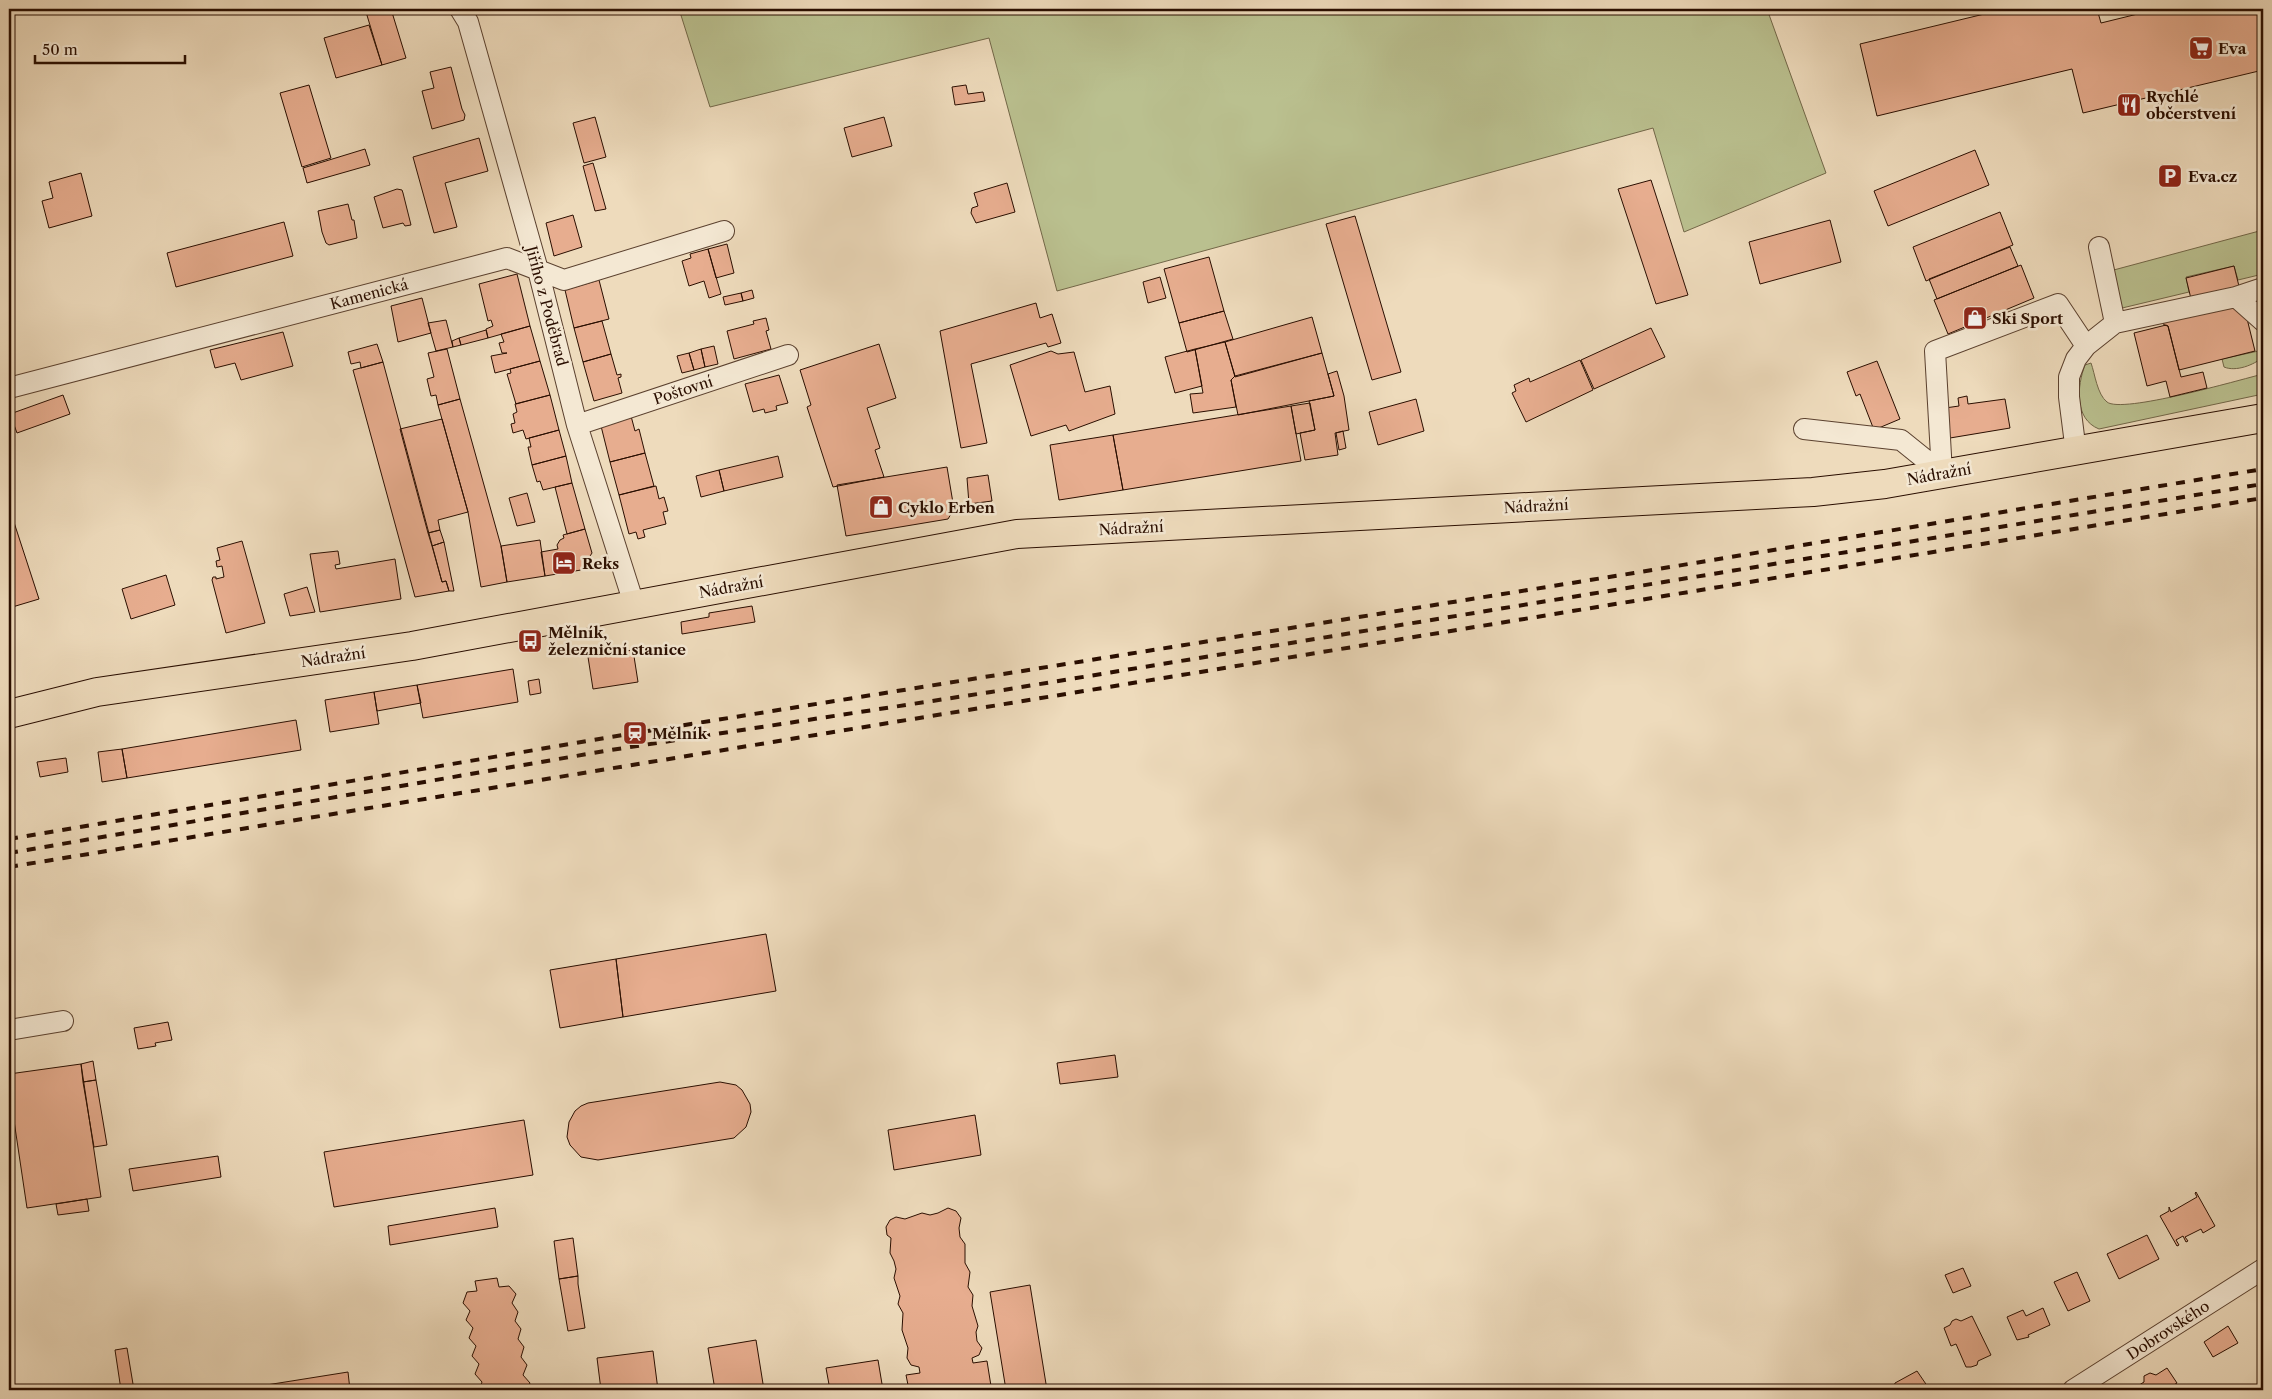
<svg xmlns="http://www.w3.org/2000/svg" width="2272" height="1399" viewBox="0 0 2272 1399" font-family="'Libre Caslon Text',serif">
  <rect width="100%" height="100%" fill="#eedbbc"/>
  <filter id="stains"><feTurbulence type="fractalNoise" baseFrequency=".004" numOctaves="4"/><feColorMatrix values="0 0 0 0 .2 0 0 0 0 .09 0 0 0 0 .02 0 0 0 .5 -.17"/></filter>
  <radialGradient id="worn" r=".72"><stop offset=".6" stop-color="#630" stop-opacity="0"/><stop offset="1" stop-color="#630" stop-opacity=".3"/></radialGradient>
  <path fill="#bac08f" stroke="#726748" d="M679,9H1767L1826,173L1684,232L1653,128L1057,291L989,38L710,107Z
    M2263,230V274L2238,280L2234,266L2186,277L2189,292L2118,309L2110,271Z
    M2263,350V357C2254,365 2236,372 2224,367L2222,359Z
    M2091,363C2095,374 2097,394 2107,402C2122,414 2239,380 2263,374V394L2099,429C2074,419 2077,386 2085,365Z"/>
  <path fill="#e7ad8f" stroke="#2a0e00" d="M377,9H391L406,58L382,65L366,12Z
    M2005,9H2097L2101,23L2158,9H2263V70L2083,113L2072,69L1877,116L1860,44Z
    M369,25L382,65L336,78L324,38Z
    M451,67L462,109L465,115L464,120L432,129L422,91L434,88L430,72Z
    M309,85L331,158L302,167L280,93Z
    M966,85L968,94L983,92L985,101L955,105L952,87Z
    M595,117L606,157L584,163L573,123Z
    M884,117L892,146L852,157L844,128Z
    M479,138L488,171L445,183L457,227L434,233L413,157Z
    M365,149L370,165L307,183L303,168Z
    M1975,150L1989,185L1888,226L1874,191Z
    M593,163L606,209L595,211L583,166Z
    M81,173L92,216L49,228L42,201L53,198L49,182Z
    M1651,180L1688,295L1656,304L1618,189Z
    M1007,183L1015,212L976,223L971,213L972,208L978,206L974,193Z
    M397,189L402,190L403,193L411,225L405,226L403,223L383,228L374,197Z
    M348,204L352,220H354L357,238L329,245L326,243L322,232L318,211Z
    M2000,212L2013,245L1926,281L1913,247Z
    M573,215L582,247L554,256L546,223Z
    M1355,216L1401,372L1372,380L1326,224Z
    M1830,220L1841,262L1760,284L1749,242Z
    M284,222L293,256L176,287L167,253Z
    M727,244L734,273L716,278L708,249Z
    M2010,247L2018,266L1937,299L1929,279Z
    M708,249L721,294L709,298L704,281L689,286L682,261L691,258L690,254Z
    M1209,257L1224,311L1179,323L1164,269Z
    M2021,265L2034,298L1948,334L1934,300Z
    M2234,266L2255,351L2179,370L2168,326L2164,325L2161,311L2192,303L2186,278Z
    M517,274L530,326L488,338L486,329L493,326L491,320L488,321L479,284Z
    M1160,277L1166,298L1148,303L1143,282Z
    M599,280L609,319L574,328L565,290Z
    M752,290L754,298L743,301L741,293Z
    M741,293L743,301L725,305L723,297Z
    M422,298L431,333L398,342L391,306Z
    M1036,303L1040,318L1052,314L1061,343L1048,347L1046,343L971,364L987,443L961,448L940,331Z
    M1224,311L1233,339L1187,352L1179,323Z
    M1312,317L1322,353L1235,377L1225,342Z
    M766,318L769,330L766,331L771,349L734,359L727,331L754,324L753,321Z
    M446,320L453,347L436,351L428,323Z
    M602,321L611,354L583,362L574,328Z
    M2166,325L2168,326L2181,377L2203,372L2207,388L2170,397L2166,381L2147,386L2134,333Z
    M530,326L540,361L495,373L491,356L507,353H502L499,343L504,342L501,334Z
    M1651,328L1665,357L1594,389L1581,360Z
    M486,330L488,338L461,345L459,338Z
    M283,332L293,366L241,380L235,363L215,368L210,350Z
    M459,338L461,345L453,347L452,341Z
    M1225,342L1235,376L1231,380L1236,407L1193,413L1190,394L1203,393L1195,349Z
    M377,344L383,362L361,368L360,362L351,364L348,352Z
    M879,344L896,398L867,408L880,448L875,450L884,477L833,487L807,407L811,405L800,370Z
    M714,346L718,364L705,367L701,349Z
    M447,349L460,399L438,405L436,395L431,396L427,379L434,377L428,353Z
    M701,349L705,367L694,370L689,353Z
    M1195,349L1202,386L1175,393L1165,357Z
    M1051,351L1058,354L1074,352L1085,392L1110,386L1115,414L1069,431L1066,425L1031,436L1010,365Z
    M689,353L694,370L682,373L677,356Z
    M1322,353L1334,396L1238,415L1231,380L1235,376Z
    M611,354L617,375L621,374V377L618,378L622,393L594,401L583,362Z
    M1580,360L1593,390L1526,422L1512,393L1516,391L1514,385L1529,378L1530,382Z
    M540,361L550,395L516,404L507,374L511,373L510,369Z
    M1877,361L1900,419L1874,430L1860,394L1856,396L1847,372Z
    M383,362L442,582L446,581L449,591L415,597L353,370Z
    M1337,371L1344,396L1349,430L1335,433L1338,455L1305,460L1300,433L1315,430L1309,401L1334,396L1328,374Z
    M779,375L788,403L776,406L777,410L765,413L764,409L753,412L745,384Z
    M63,395L70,414L17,433L10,414Z
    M550,395L559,430L526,439L523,430L513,433L511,424L515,423L513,414L517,412L515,404Z
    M1967,396L1968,404L2005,399L2010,428L1950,438L1945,408L1959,406L1958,398Z
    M460,399L501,546L507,582L481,587L468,512L438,405Z
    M1416,399L1424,431L1378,445L1369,412Z
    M1310,403L1315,430L1296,434L1291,406Z
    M1291,406L1301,461L1123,490L1113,435Z
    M631,416L635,431L639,429L645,453L610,462L601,426Z
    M442,419L468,512L438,520L440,530L428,533L400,429Z
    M559,430L566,456L532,465L528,447H531L529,438Z
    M1343,431L1346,448L1339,450L1336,433Z
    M1113,435L1123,490L1059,500L1050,445Z
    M645,453L654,486L619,495L610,462Z
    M566,456L572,483L543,490L540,481L537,482L532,465Z
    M778,456L783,477L724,491L719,470Z
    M947,467L954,509L948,519L846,536L837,485Z
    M719,470L724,491L701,497L696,476Z
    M988,475L992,501L969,504L967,478Z
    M572,483L585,529L567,534L555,487Z
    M656,486L659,499L664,497L668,511L663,512L666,524L643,530L645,537L638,539L636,532L629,534L619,495Z
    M527,493L535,522L517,526L509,498Z
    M9,507L39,599L9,608Z
    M585,529L592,553L581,570L545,576L541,552L558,549L557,545L560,540L564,538L563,535Z
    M440,530L444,542L432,546L428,533Z
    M540,540L545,576L507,582L501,546Z
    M242,541L265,623L226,633L212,580L213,577H216V579L224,577L222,566L217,567L216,561L220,560L217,548Z
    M444,542L454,591H449L446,581L442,582L432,546Z
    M338,551L340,564L335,565L336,569L395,559L401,599L320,612L310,554Z
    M166,575L175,605L131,619L122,589Z
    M307,587L315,612L290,616L284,594Z
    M752,606L755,622L682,634L681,622L709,617V613Z
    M615,649L616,652L633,650L638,682L593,689L588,657L605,654V651Z
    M513,669L518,702L423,718L417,685Z
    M539,679L541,693L530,695L528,681Z
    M417,685L421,703L377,711L374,692Z
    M374,692L379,724L330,732L325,700Z
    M296,720L301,750L127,778L122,749Z
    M122,749L127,778L102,782L98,752Z
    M66,758L68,772L40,777L37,762Z
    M766,934L776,991L623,1017L616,959Z
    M616,959L623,1017L560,1028L550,970Z
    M168,1022L172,1040L155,1043L156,1046L138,1049L134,1028Z
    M1115,1055L1118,1077L1060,1084L1057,1063Z
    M93,1061L96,1080L83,1082L81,1064Z
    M81,1064L101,1197L27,1208L9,1087V1074Z
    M96,1080L107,1145L94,1147L83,1082Z
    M720,1082L736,1085L742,1090L750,1104L751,1112L746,1127L734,1138L598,1160L581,1157L570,1145L567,1137L569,1122L575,1111L581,1106L588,1103Z
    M975,1115L981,1155L894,1170L888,1130Z
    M524,1120L533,1175L334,1207L324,1152Z
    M9,1142L14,1170L9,1171Z
    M218,1156L221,1177L133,1191L129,1169Z
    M2196,1192L2215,1226L2203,1233L2201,1229L2185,1237L2188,1241L2186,1242L2183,1236L2176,1240L2179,1245L2177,1246L2160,1216L2169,1211V1207L2171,1212L2197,1197L2195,1193Z
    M87,1199L89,1211L58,1215L56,1204Z
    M495,1208L498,1227L390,1245L388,1226Z
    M948,1208L956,1211L961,1218L959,1228L960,1237L965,1244V1263L970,1272L968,1287L973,1295L972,1306L978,1326L976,1332L977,1341L982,1348L979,1355L972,1358L973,1363L987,1361L991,1386L977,1390H909L906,1375L920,1373L919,1367L911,1365L907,1358L908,1348L902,1330L903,1313L898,1304L900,1296L894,1278L896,1269L894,1261L890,1253L891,1238L887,1235L886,1227L890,1220L896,1217L905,1219L922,1213L930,1215L938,1213Z
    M2147,1235L2159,1259L2119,1279L2107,1254Z
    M573,1238L578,1276L559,1279L554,1241Z
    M1963,1268L1971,1286L1953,1293L1945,1275Z
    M2077,1272L2090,1301L2068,1311L2054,1282Z
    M578,1276V1284L585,1328L568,1331L559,1279Z
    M497,1278L499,1287L509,1286L516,1294L512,1303L518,1312L515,1321L521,1329L518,1339L524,1347L521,1357L527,1365L523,1375L530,1383L527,1390H479L482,1382L475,1374L479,1364L472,1356L476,1346L469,1338L473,1328L466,1320L470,1311L463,1303L467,1292L477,1291L475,1281Z
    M1030,1285L1047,1390H1006L990,1292Z
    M2043,1308L2050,1325L2028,1335L2029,1337L2017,1340L2007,1317L2023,1310L2026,1316Z
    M1972,1316L1991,1355L1978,1361L1977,1365L1971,1367H1966L1956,1344L1951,1346L1944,1328L1950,1325L1952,1321L1956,1319L1961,1321Z
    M2228,1326L2238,1343L2213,1357L2204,1342Z
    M756,1340L764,1390H715L708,1348Z
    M127,1348L134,1390H121L115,1350Z
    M653,1351L658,1390H601L597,1358Z
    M878,1360L883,1390H830L826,1368Z
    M2167,1368L2177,1383L2165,1390H2134L2133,1389L2144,1382V1376L2150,1373L2156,1375Z
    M1917,1371L1930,1390H1897L1894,1386L1895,1383Z
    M348,1372L350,1390H235Z"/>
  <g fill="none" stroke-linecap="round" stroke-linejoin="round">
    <defs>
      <path id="minor" d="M460,9L468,22L538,270L577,425L634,604
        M2099,247L2115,323
        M2236,297L2263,321
        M9,388L507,258L564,280L724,231
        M577,425L788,355
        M1804,429L1901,440L1942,473
        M2076,452L2069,397V377L2076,359L2086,346L2115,323L2236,297L2263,288
        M1942,473L1935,351L2058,304L2086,346
        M9,1030L63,1021
        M2073,1390L2263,1269"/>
      <path id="primary" d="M9,714L97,692L412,646L1017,534L1813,492L1885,484L2263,418"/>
    </defs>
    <use href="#minor" stroke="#5b412f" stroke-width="22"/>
    <use href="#primary" stroke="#2a0e00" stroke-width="30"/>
    <use href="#minor" stroke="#f4e8d3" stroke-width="20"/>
    <use href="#primary" stroke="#eedbbc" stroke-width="28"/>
    <path stroke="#2a0e00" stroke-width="4" stroke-dasharray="9 9" stroke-linecap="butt" d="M9,839L635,733L1634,573L2263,469
      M9,853L611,750L991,692L2263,484
      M9,867L2263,498"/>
  </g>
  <defs>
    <symbol id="supermarket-square" viewBox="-11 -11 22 22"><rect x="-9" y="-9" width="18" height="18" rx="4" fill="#8f2418" stroke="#f4e8d3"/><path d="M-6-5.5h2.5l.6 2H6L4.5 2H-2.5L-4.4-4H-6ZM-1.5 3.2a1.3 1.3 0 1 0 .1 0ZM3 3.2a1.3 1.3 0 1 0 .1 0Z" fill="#fff"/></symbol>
    <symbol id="restaurant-square" viewBox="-11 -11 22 22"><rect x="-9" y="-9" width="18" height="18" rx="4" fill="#8f2418" stroke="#f4e8d3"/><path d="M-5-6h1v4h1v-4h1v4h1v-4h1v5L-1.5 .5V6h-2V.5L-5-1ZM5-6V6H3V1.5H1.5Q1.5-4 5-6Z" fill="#fff"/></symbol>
    <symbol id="parking-square" viewBox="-11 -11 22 22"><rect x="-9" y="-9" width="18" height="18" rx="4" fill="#8f2418" stroke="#f4e8d3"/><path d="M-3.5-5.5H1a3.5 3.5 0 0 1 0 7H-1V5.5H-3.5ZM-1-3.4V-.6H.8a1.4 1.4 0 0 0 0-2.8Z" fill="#fff"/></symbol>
    <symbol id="shop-square" viewBox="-11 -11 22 22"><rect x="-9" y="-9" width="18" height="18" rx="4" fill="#8f2418" stroke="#f4e8d3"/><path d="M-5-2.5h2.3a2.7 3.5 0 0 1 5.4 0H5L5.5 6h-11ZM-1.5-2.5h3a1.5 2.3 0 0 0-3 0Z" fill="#fff"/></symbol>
    <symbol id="hotel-square" viewBox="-11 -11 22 22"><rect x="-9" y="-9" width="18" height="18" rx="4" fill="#8f2418" stroke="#f4e8d3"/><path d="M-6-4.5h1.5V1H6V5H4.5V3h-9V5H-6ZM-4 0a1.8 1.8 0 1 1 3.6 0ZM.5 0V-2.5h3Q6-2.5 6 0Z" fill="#fff"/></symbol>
    <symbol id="bus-square" viewBox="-11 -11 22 22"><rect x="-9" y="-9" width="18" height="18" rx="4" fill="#8f2418" stroke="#f4e8d3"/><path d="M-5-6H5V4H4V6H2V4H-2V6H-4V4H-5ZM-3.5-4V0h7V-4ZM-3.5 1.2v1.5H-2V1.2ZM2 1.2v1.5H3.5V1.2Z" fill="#fff"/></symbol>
    <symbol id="station-square" viewBox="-11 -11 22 22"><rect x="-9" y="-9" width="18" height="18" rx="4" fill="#8f2418" stroke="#f4e8d3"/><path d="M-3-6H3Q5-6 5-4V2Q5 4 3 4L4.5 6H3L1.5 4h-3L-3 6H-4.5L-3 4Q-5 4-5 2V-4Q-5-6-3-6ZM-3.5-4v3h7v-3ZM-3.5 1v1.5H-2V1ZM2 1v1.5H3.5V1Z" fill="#fff"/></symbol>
  </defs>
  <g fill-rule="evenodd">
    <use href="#supermarket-square" x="2187" y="34" width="28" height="28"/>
    <use href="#restaurant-square" x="2115" y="91" width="28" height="28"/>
    <use href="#parking-square" x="2156" y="162" width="28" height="28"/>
    <use href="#shop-square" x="1961" y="304" width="28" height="28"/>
    <use href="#shop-square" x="867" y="493" width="28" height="28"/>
    <use href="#hotel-square" x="550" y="549" width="28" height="28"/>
    <use href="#bus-square" x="516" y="627" width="28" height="28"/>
    <use href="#station-square" x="621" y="719" width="28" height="28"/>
  </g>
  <g text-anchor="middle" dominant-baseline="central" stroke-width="5" stroke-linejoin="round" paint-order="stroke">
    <g font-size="15" font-weight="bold" fill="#2a0e00" stroke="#f4e8d3" text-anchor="start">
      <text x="2218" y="48">Eva</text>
      <text x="2146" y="96">Rychlé<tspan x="2146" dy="17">občerstvení</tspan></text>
      <text x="2188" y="176">Eva.cz</text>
      <text x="1992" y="318">Ski Sport</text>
      <text x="898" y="507">Cyklo Erben</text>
      <text x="582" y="563">Reks</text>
      <text x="548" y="632">Mělník,<tspan x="548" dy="17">železniční stanice</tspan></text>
      <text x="652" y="733">Mělník</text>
    </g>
    <g font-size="15" fill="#2a0e00" stroke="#f4e8d3">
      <text transform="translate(369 294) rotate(-15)">Kamenická</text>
      <text transform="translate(547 306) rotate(75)">Jiřího z Poděbrad</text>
      <text transform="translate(683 390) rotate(-18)">Poštovní</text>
      <text transform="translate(1939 474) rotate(-10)">Nádražní</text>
      <text transform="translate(1536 506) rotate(-3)">Nádražní</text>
      <text transform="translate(1131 528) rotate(-3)">Nádražní</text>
      <text transform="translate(731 587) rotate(-10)">Nádražní</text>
      <text transform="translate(333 657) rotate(-8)">Nádražní</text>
      <text transform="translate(2168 1330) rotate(-33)">Dobrovského</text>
    </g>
  </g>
  <rect width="2272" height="1399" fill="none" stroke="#eedbbc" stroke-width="30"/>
  <rect x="10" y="10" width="2252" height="1379" fill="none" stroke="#2a0e00" stroke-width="2.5"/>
  <rect x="15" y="15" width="2242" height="1369" fill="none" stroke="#2a0e00"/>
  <path d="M35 55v8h150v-8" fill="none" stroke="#2a0e00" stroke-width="2.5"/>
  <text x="42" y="55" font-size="15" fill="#2a0e00" stroke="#f4e8d3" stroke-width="4" paint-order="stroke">50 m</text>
  <rect width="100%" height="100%" filter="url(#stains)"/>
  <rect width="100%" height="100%" fill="url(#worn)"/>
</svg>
